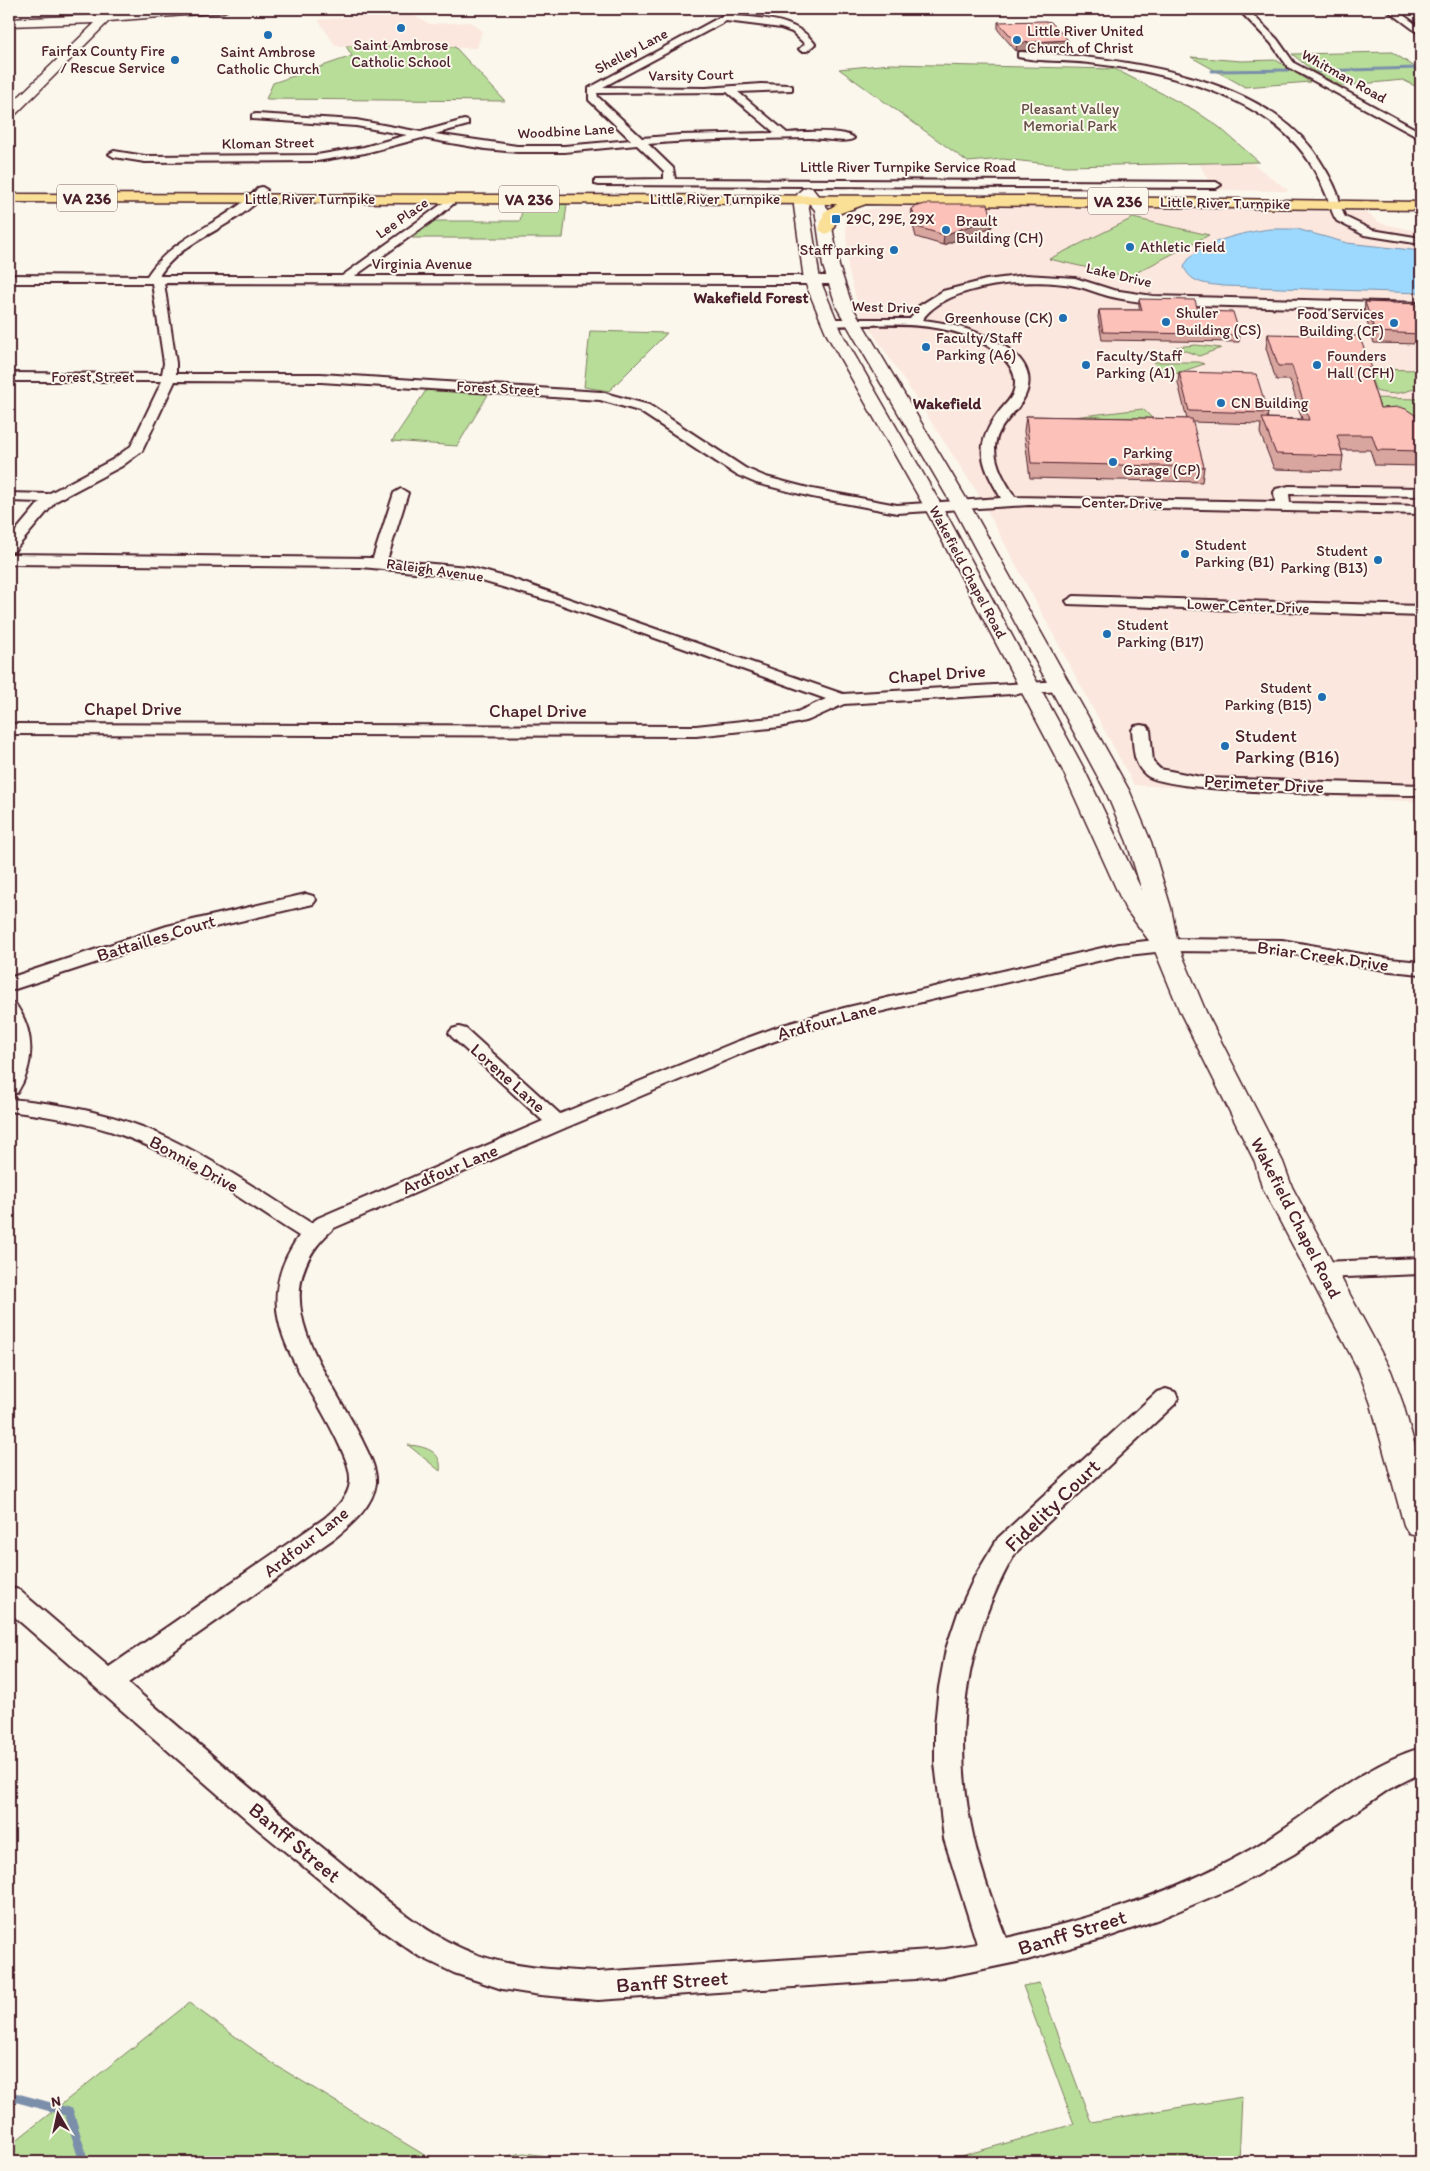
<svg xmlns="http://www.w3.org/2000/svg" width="1430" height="2171" viewBox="0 0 1430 2171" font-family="Itim,sans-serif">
  <rect width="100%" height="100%" fill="#fbf7ec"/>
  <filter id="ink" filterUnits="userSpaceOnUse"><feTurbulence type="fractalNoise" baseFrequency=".02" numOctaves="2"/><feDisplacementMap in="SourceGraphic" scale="10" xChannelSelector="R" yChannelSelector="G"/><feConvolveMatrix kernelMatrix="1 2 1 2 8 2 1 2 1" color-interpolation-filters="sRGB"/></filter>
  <g filter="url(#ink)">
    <path fill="#fbe7dd" d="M406,12L430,24L471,22L482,31L477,48L336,46L318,20Z
      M1199,163H1252L1289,191L1213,190Z
      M891,205L1365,212L1380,223L1421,232V802L1134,785L977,492L860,313L848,269L845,214Z"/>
    <path fill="#b7dd99" stroke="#807e62" d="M346,46L455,47L505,101L266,99L273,83L352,56Z
      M1392,52L1421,71V89L1403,80L1341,86L1313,71L1292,54Z
      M1191,57L1241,61L1276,60L1310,82L1245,87Z
      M890,64L1115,69L1194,110L1219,127L1259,162L1067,166L1003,159L968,162L839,69Z
      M523,204H567L563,238H412L435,221H520Z
      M1133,218L1209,235L1128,277L1049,259Z
      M590,331L667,333L609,391L584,387Z
      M1196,345L1221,348L1199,356L1175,347Z
      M1153,362H1199L1204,364L1172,375L1160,370Z
      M1367,369L1421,370V382L1413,384L1419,387C1404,393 1391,396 1376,391Z
      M427,389L489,393L457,446L392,441Z
      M1369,398L1421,399V423L1373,405Z
      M1143,409L1166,432L1056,419Z
      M408,1445C424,1446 443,1451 440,1471Z
      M1039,1983L1091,2122L1242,2097L1239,2162H940L1074,2124L1023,1986Z
      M189,2003L272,2063L436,2162H9V2146Z
      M524,2153L591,2162H471Z"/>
    <path fill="#9dd9fe" stroke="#7c8faa" d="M1270,229H1297L1347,243L1421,251V293L1224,286C1207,284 1191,284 1184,267C1193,242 1247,232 1270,229Z"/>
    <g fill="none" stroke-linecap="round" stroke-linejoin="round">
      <path stroke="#7c8faa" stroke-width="3" d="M1212,71L1289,70
        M1318,71L1417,68"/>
      <path stroke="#7c8faa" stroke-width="9" d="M9,2101L14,2097L69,2112L84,2162"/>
      <defs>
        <path id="minor" d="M735,9H745L735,16C763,18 797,19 815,44L807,51H801L799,49L805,44L792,32L781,28L726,21L603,87L706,88L761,84L789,85L792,86V90L738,92L787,133C802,132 844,129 854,138C848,144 820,138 809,138C756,139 701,139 648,144L673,168L675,179L1216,182L1221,185L1216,188L599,185L595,184V180L664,179V171L637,145L564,152H517L485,149L422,138L365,153L317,161L145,162L114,157L109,154L114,151L145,156L317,155L364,147L407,135L356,126L252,119V115L256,114L356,120L421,132L464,120L468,121V125L435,134L517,146H564L631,140L589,100V88ZM727,92L775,133L680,135L642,138L598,97L597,93Z
          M1238,9H1247L1277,39L1294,63L1421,132V139L1288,67L1271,43Z
          M1386,9H1395L1421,28V35Z
          M1021,52C1111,57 1252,72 1312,149C1322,163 1332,179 1338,195C1340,202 1341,210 1345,217L1372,230L1421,238V244L1364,235L1337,221C1331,213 1330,203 1326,194C1320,180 1313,166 1304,154C1258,93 1161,71 1089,63C1066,60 1040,62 1018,57V53Z
          M262,187L267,190C239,229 185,235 159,276H342L453,196L459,199L440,215L355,276H834L840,280L834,284L164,283L176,363V374H321L601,392L649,405L745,468L766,477L812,489L897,505L1001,498C981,464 973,446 999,412C1004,405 1012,399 1014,390C1018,375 1010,364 999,354C954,317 883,325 829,326L823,322L825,319H910L919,306L943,291L986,280L1026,275L1075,278L1113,290L1153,296L1421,303V311L1153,304C1138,301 1123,300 1108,296C1097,293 1086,288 1075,286C1034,277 947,283 922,320C953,322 1048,346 1025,396C1017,414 996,425 995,448C995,466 1006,483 1015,497L1275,502L1274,492L1276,489L1289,486L1421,488V496L1289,494L1290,503L1421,506V514L1029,505L897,513L812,497L756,483L735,474L639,411L600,400L321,382L175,381L142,451L122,466L56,501L14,551L9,552V539L40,502L9,501V493L48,494L112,460L131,446L162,381H9V373L162,374L164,363L152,283H9V275L147,276C174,234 226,224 258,188Z
          M401,489L408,493L387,560L468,567L509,578L843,694L1062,681L1068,682L1070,686L1068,690L1062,691L844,704L809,720L780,727L696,736L9,734V724L696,726L780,717L797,712L826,699L554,602L468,577L361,567L9,564V554L373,558L394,493Z
          M1074,596L1421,606V616L1068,604L1066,601Z
          M1141,725L1147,726L1150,730L1153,762L1160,769L1206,778L1421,785V795C1380,795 1168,794 1146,775C1132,763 1134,747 1132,730L1135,726Z
          M306,894L313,896L316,900L313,904L180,935L9,991V978L167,926Z
          M1165,939L1282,940L1390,959L1421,962V974L1390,971L1282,952L1165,951L1119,956L849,1019L797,1033L750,1050L565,1128L334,1228C257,1294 329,1373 362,1440C368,1453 377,1468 376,1483C373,1506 352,1524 336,1537L128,1683C196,1742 264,1801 334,1857C377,1892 422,1934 475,1954C513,1968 557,1970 598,1972L945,1949L977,1944L944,1839L935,1763V1725L939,1687L946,1649L958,1613L974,1578L998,1538L1157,1392L1166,1389L1175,1392L1178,1398L1175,1404L1016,1552C964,1640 951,1740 974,1840C982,1874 994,1906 1006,1938C1092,1919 1178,1892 1255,1847C1309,1815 1360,1766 1421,1748V1773L1389,1789L1294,1854L1237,1886L1159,1919L1108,1937L1027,1960L945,1977L598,2000L540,1995L502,1989L454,1973L417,1955L381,1930L259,1830L9,1612V1587L19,1590L109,1667L325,1518C336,1508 349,1497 350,1481C351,1467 342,1451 336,1438C303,1368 244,1314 299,1236C243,1201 187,1159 124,1136C87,1122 48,1116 9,1111V1099C59,1103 111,1113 157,1133C211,1157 261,1192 311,1223L318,1218L543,1121L452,1037L449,1033L452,1029L459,1027L466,1029L560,1114L736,1042L783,1025L844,1008L1119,944Z
          M9,1003L16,1005C35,1032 35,1065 17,1093L9,1094Z
          M1421,1258V1274L1322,1278L1314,1275L1310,1270L1314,1265L1322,1262Z"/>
        <path id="tertiary" d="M182,9H230L224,12L109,21L14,116L9,117V106L95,23L9,26V19L95,15Z"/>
        <path id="secondary" d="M807,187L812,188L829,210L839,266L853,308L970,505L1130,792L1151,842L1171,908L1178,945L1206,1012L1283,1162L1292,1187L1391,1371L1403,1404L1421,1467V1537L1409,1534L1404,1525L1371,1404L1359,1371L1262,1187L1255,1162L1180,1012L1153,946L1125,908L1062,769L925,508L827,335L804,280L794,206C794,198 799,189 807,187ZM808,202L815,210L823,266L837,308L952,505L1106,792L1127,842L1142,891L1084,769L943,508L843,335L820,280Z"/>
        <path id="primary" d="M9,194L1021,196L1421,202V210L866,204L838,214L833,230L826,234L819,230L824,212L837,204L9,202Z"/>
      </defs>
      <use href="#minor" stroke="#4a1f2b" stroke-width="4"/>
      <use href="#tertiary" stroke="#4a1f2b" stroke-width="3"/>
      <use href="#secondary" stroke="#4a1f2b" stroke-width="3"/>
      <use href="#primary" stroke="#4a1f2b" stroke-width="3"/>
      <use href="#minor" fill="#fbf7ec" fill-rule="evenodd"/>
      <use href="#tertiary" fill="#fbf7ec" fill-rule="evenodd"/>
      <use href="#secondary" fill="#fbf7ec" fill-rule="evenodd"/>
      <use href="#primary" fill="#fadf96" fill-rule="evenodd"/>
    </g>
    <path fill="#d9a69f" stroke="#4a1f2b" d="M998,22L1068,40L1067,48L1016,51L998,30Z
      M912,208L992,227L943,245L916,237L911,218Z
      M1139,299L1198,311L1240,335L1239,342L1102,340L1098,317L1099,310H1140L1139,306Z
      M1365,302L1421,304V344L1374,343L1364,313Z
      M1268,334L1372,368L1370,378L1380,408L1415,415H1421V466L1375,465L1370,450H1341L1343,456L1341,471L1274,469L1260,433L1261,424L1192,422L1204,467L1202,482L1030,478L1024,431L1026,416L1187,419L1178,383L1179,372L1268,413L1267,418L1302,419L1290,380H1276L1266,348Z"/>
    <path fill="#b08782" stroke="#4a1f2b" d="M1068,40L1067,48L1016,51L1017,43Z
      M992,218V227L943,245L944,235Z"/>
    <path fill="#fcc1b9" stroke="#4a1f2b" d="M1045,21L1051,22L1068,40L1017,43L998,22Z
      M925,204H988L992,218L944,235L917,227L912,208Z
      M1139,299L1195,300L1198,311L1233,312L1240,335L1103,332L1099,310H1142Z
      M1365,302L1421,304V334L1375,332Z
      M1268,334L1359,336L1372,368H1367L1380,408L1400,407L1406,409L1415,415H1421V451L1377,450L1372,435H1337L1343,456L1276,454L1262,418L1309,420L1292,366H1278Z
      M1179,372L1256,374L1268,413L1189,411Z
      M1026,416L1192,419L1204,467L1031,463Z"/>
  </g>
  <g fill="#1f6fb2" stroke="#fbf7ec" stroke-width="2">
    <circle cx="401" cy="28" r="5"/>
    <circle cx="268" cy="35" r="5"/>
    <circle cx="1017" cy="40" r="5"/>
    <circle cx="175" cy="60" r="5"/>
    <rect x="831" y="214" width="10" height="10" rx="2.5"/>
    <circle cx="946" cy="230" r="5"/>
    <circle cx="1130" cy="247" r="5"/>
    <circle cx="894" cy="250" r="5"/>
    <circle cx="1063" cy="318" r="5"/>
    <circle cx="1166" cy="322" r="5"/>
    <circle cx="1394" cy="323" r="5"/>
    <circle cx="926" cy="347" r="5"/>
    <circle cx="1086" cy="365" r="5"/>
    <circle cx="1317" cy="365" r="5"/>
    <circle cx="1221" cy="403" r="5"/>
    <circle cx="1113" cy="462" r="5"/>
    <circle cx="1185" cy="554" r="5"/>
    <circle cx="1378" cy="560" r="5"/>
    <circle cx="1107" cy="634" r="5"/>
    <circle cx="1322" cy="697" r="5"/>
    <circle cx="1225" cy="746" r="5"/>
  </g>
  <g text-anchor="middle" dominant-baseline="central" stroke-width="4" stroke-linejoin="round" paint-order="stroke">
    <g font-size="15" fill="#4a1f2b" stroke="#fbf7ec" text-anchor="start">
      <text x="1027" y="31">Little River United<tspan x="1027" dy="17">Church of Christ</tspan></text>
      <text x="401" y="45" text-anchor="middle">Saint Ambrose<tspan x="401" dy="17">Catholic School</tspan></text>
      <text x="165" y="51" text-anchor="end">Fairfax County Fire<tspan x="165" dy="17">/ Rescue Service</tspan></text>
      <text x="268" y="52" text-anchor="middle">Saint Ambrose<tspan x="268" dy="17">Catholic Church</tspan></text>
      <text x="846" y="219">29C, 29E, 29X</text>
      <text x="956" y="221">Brault<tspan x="956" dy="17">Building (CH)</tspan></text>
      <text x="1140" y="247">Athletic Field</text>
      <text x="884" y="250" text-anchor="end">Staff parking</text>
      <text x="1176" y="313">Shuler<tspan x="1176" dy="17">Building (CS)</tspan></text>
      <text x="1384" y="314" text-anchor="end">Food Services<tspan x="1384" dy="17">Building (CF)</tspan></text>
      <text x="1053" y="318" text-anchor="end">Greenhouse (CK)</text>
      <text x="936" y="338">Faculty/Staff<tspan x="936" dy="17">Parking (A6)</tspan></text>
      <text x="1096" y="356">Faculty/Staff<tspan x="1096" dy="17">Parking (A1)</tspan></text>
      <text x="1327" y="356">Founders<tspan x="1327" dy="17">Hall (CFH)</tspan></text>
      <text x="1231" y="403">CN Building</text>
      <text x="1123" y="453">Parking<tspan x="1123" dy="17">Garage (CP)</tspan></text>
      <text x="1195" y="545">Student<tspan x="1195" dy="17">Parking (B1)</tspan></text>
      <text x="1368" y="551" text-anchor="end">Student<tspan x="1368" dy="17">Parking (B13)</tspan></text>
      <text x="1117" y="625">Student<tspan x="1117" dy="17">Parking (B17)</tspan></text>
      <text x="1312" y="688" text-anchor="end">Student<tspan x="1312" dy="17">Parking (B15)</tspan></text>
    </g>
    <g font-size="15" fill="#4a1f2b" stroke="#fbf7ec">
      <text transform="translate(631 51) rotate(-28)">Shelley Lane</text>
      <text transform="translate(691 75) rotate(-1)">Varsity Court</text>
      <text transform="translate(1344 76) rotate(29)">Whitman Road</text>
      <text transform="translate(566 131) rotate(-3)">Woodbine Lane</text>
      <text transform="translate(268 143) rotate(-1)">Kloman Street</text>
      <text x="908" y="167">Little River Turnpike Service Road</text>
      <text x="310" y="199">Little River Turnpike</text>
      <text x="715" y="199">Little River Turnpike</text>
      <text transform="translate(1225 203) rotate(1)">Little River Turnpike</text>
      <text transform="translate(402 218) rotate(-35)">Lee Place</text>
      <text x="422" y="264">Virginia Avenue</text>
      <text transform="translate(1119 275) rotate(13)">Lake Drive</text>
      <text transform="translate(886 307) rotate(2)">West Drive</text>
      <text x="93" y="377">Forest Street</text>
      <text transform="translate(498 388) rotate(3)">Forest Street</text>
      <text transform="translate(1122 503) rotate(1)">Center Drive</text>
      <text transform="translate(435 570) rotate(8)">Raleigh Avenue</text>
      <text transform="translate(968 572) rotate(62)">Wakefield Chapel Road</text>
      <text transform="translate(1248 606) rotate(2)">Lower Center Drive</text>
    </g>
    <g font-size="15" fill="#654e46" stroke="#fbf7ec">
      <text x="1070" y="109">Pleasant Valley<tspan x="1070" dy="17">Memorial Park</tspan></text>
    </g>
    <g fill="#fbf7ec" stroke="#7f6065" stroke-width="1">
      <rect x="57" y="184.5" width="60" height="27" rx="4"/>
      <rect x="499" y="185.5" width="60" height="27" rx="4"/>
      <rect x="1088" y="187.5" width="60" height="27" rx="4"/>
    </g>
    <g font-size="16" font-weight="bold" fill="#4a1f2b">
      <text x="87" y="198">VA 236</text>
      <text x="529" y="199">VA 236</text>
      <text x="1118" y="201">VA 236</text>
    </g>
    <g font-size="16" font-weight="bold" fill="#4a1f2b" stroke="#fbf7ec">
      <text x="751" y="297">Wakefield Forest</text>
    </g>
    <g font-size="16" font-weight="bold" fill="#4a1f2b" stroke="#fbf7ec">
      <text x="947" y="403">Wakefield</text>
    </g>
    <g font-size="18" fill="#4a1f2b" stroke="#fbf7ec">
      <text transform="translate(937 674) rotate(-4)">Chapel Drive</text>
      <text x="133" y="709">Chapel Drive</text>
      <text x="538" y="711">Chapel Drive</text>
      <text transform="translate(1264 784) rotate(3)">Perimeter Drive</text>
      <text transform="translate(156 938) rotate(-17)">Battailles Court</text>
      <text transform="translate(1323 956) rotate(8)">Briar Creek Drive</text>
      <text transform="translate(827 1021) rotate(-15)">Ardfour Lane</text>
      <text transform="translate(508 1078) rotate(42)">Lorene Lane</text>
      <text transform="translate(194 1164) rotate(29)">Bonnie Drive</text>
      <text transform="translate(450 1169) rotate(-23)">Ardfour Lane</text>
      <text transform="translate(1296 1218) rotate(63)">Wakefield Chapel Road</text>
      <text transform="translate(306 1542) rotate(-38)">Ardfour Lane</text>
    </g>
    <g font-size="18" fill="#4a1f2b" stroke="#fbf7ec" text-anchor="start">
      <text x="1235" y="736">Student<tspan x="1235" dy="21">Parking (B16)</tspan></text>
    </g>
    <g font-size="21" fill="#4a1f2b" stroke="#fbf7ec">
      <text transform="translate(1052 1505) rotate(-44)">Fidelity Court</text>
      <text transform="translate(295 1842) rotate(40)">Banff Street</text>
      <text transform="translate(1072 1932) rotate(-17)">Banff Street</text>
      <text transform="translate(672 1981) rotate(-4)">Banff Street</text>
    </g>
  </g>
  <rect width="1430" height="2171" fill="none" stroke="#fbf7ec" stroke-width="30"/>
  <rect x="15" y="15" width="1400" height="2141" fill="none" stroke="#4a1f2b" stroke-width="2" filter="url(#ink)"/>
  <g transform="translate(58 2114) rotate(351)" stroke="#fbf7ec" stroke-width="4" paint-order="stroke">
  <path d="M0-4L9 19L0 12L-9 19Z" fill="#4a1f2b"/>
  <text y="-8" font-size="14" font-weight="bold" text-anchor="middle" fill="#4a1f2b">N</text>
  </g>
</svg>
